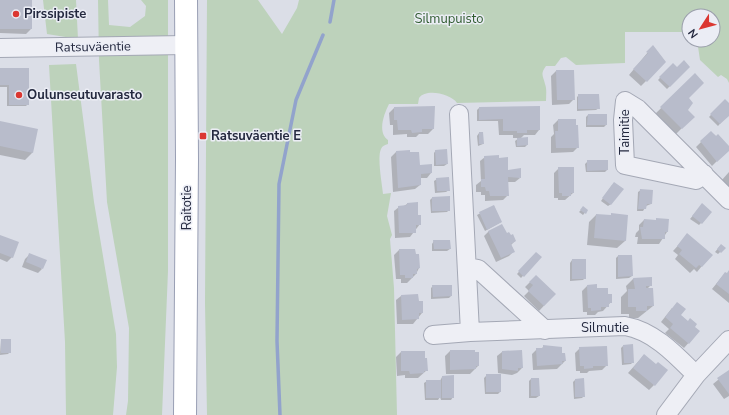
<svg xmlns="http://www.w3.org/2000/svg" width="729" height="415" viewBox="0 0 729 415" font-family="'Nunito Sans',sans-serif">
  <rect width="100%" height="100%" fill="#dbdee7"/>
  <path fill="#bdd2bb" d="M43,0H76L78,39L47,34Z
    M98,0H108L109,25L130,27L145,16L146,6L141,0H168V271L162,415H126L128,401L129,328L107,202L99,60Z
    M207,0H258L282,34L297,8L299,0H729V83L727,79L721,75L718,77L700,60L697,40H713V16H689V32H625V63L576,65L566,57L561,58L555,66H546C540,74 543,76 545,84C547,89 546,96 546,101L457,103C451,94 426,88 419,98L418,104H389C384,114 377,132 388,140V144C385,145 382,146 381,149C377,157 382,184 383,194L391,193L387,216L392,235L390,239L394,288L397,415H207L205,303Z
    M76,64L94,202L116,334L117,367L113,415H66L65,342L49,65Z"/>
  <path fill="#0003" d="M0,0H31V29L26,34L0,33Z
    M653,46L665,62L641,86L629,75Z
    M673,64L677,68L689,67L667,89L658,80Z
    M0,69L28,104L26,106H7V87H0Z
    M556,71L574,99L569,104L552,105L551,76Z
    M695,75L687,98V110L693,117L674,136L654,115Z
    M579,95L599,108L596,110L577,111V97Z
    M725,100L729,105V114L718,126L709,117Z
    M539,107V130L535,135H524L520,139L527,145L525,147H516L515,141L519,138H513V135H499L498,121H477V110L479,108Z
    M394,108L433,129L428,134H419L416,137H407V134L393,135V125H390L389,113Z
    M588,115L606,125L604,127H586V117Z
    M558,120L575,126L578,147L573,152L551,153V137L554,134L553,125Z
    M0,122L37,130L32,153L25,160L0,155Z
    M711,132L729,147V149L712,166L696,147Z
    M479,133L483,144L478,146L477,136Z
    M436,150L447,164L444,166H434V153Z
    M409,151L419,166L431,173L427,178H420V185L415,189L393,192L391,157L396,152Z
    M485,157L520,178L515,182H507L508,195L503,200L485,201V195H481V192H476V185L481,181L480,161Z
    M588,161L607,170L605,172H586L585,164Z
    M559,168L573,193L565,200H558V198H554V173Z
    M729,172V186L726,187L721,181Z
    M437,179L449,190L446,192L435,193L434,181Z
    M612,185L611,204L608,206L601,201Z
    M641,190L652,191L651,204L646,206L643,211H637L638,192Z
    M432,198L449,210L447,212L431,213L430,200Z
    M407,204L417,216L420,224L410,237L395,238L394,211L399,207L404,206Z
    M494,206L501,222L485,231L477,215Z
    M700,207L701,223L699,225L690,219Z
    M581,210H587L583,215L579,212Z
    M596,215L627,216L625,241L617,248L587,245L589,222Z
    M644,220H668L667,232L659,244H637L638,237H635L636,233L639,230V225Z
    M489,231L506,235L515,241L511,245L514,251L509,256L496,262L484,236Z
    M0,236L12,257L7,262L0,259Z
    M683,240L711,255L697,272L694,269L690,273L675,259L678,255L673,251Z
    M434,241L450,249L447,251H432V244Z
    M721,245L724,248L718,254L715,252Z
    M399,250L419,268L416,274L407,283H401V279H396L394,255Z
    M536,253L540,257L521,278L517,274Z
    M30,254L42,269L38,273L22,267L25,259Z
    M618,256L632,276L629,278L616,279V258Z
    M572,260L585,278L583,280L570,281V263Z
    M729,272V303L712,289L721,278Z
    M536,276L555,294L539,311L524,296L529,291L525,287Z
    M651,278V285L647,289L653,306L638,318H629V314H621V297L627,291L626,286L633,279Z
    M433,286L451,296L449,298L431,299V288Z
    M587,286L607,295L611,302L603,311L598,312L595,315H587V312H583L582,291Z
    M401,296L418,302L422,313L413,324H397L396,300Z
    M672,308L699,331L684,348L665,333L669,329L661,322Z
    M1,340L10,352L8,354L0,355Z
    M544,346L561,354L565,361L557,369L533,370L532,354L537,349H541Z
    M623,346L633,362L631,364L622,365L621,348Z
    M580,348L607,365L602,370L589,371L587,373H580V371H576L575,353Z
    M450,351L478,366L470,374H446L445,356Z
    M401,352L427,370L418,378H405V375L397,376L396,357Z
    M502,352L522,368L517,373L512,375L498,373L497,356Z
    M644,355L654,385L649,390L628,373Z
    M729,371V396L724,399L713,384Z
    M487,375L500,392L498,394H485L484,378Z
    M442,377L453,397L451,400H441L440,397L438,400H425L424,383L427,381H440Z
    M531,379H538L539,396L536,398H529V381Z
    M575,380L584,396L582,398L574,399L573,382Z"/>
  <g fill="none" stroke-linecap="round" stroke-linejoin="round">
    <path stroke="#92a3cc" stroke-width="3.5" d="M330,22L334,0
      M280,415L277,341L279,184L296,100L323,35"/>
  </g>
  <path fill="#b8bccb" d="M0,0H32V29H0Z
    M653,45L666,62L647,82L633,69L648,53L646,52Z
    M684,60L690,67L670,87L659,77L673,63L677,67Z
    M0,68H29V105H9V85H0Z
    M556,70H574L575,100H557Z
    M695,73L704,83L689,98L693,103L688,110L695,117L682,129L660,107Z
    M578,94H599L600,109H578Z
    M725,99L729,103V116L720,124L710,114Z
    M435,106L434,129H422V132L412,133L411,130H398L397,120H394V107Z
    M540,106V130H527V133H517V131H503V119L479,120V107Z
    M588,114H607V125H587Z
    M558,119H576V125H578L579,148H556L555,131H558Z
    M0,121L38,129L33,153L0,146Z
    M711,131L716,136L718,134L729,146V151L717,162L700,141Z
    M479,132H483L484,144H479Z
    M528,137V145L517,146V138Z
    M447,149L448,164L436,165L435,150Z
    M410,150V152H419L420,165L432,164V173L421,174V185L398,188L396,151Z
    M499,155V158L508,157V170L521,168V178L508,177L509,196H490L489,191H486L485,187H481V179H485L484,156Z
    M587,160H608V170L587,171Z
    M558,167H574V193H571V196H562V193H559Z
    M449,177L450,191H437L436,178Z
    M614,182L624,189L611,205L602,198Z
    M640,189L653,190L652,204H647L646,209H638Z
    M450,196V211H432V197Z
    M418,202V215H421V225H416V233H399L398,206L407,205V203Z
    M702,203L712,212L702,224L692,216Z
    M494,205L502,222L487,230L479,212Z
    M583,206L588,210L586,214L580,210Z
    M611,213L628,215L626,241L594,238L596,214L611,215Z
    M656,218L669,219L668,232H665V239H642L640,227H643L644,219L656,220Z
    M502,224L507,233L509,232L511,235L513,234L516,241L511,244L515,252L501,258L488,231Z
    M687,233L713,255L702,267L699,265L696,268L679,254L682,250L677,246Z
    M0,235L19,242L13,258L0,253Z
    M433,240H450L451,249H434Z
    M721,244L726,248L721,253L717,249Z
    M399,249H415L416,254H419L420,268L417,269V274H413V278H405V275H400Z
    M536,252L542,257L524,277L518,271Z
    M29,253L47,260L43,269L26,262Z
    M618,255H632L633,276L618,277Z
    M572,259H586V279H572Z
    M729,270V294L716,284L725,272L727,273Z
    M536,275L556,294L544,306L528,291L533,285L529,282Z
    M652,277V286H646V288H653L654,306H647V311H636V307H628V289H635L633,278Z
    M597,284V288H608V294H612V303H609V307H601V310L591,311V308H588L587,285Z
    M432,285H452V296L433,297Z
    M418,294L419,301H423V313H419V319L402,320L401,295Z
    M677,302L686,309L681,315L688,321L690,318L697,324L695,327L700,331L689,344L670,328L673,324L665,317Z
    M1,339H11V353H1Z
    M633,344L634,363H624L623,345Z
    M543,345L562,347V353H565L566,361H562L563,364L537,366L536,348H543Z
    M607,346L608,366H593V368L584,369V366H580L579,347Z
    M450,350H475V352H479V366H476V369L450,370Z
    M522,350L523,368H518V371L502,369V351Z
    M401,351H425V358H427L428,371H424V373L410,374L409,371H401Z
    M644,354L656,364L658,362L668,370L655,386L633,368Z
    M729,370V394L717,378Z
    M486,374H501V392H486Z
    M454,375V398H442V376Z
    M531,378H539L540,396H531Z
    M584,378L585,397H575V379Z
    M426,380H441V398H426Z"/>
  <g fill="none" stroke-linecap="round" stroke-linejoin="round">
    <defs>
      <path id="minor" d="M0,48L185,45
        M459,114L470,332L625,326C654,331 676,355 696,375
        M704,174L696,180L625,165L623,120L625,101L638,109L729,200
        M468,267L478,269L545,330
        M433,335L470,332
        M666,415L696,375L729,340"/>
      <path id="major" d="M185,415L187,159L186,0"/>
    </defs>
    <use href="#minor" stroke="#a4a8b5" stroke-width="20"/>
    <use href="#major" stroke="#999fb4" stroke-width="24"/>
    <use href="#minor" stroke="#eeeff5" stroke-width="18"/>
    <use href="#major" stroke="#fff" stroke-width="22"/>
  </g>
  <g fill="#db3731" stroke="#ebedf5" stroke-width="1.5">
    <circle cx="16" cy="14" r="4"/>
    <circle cx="19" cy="95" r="4"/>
    <rect x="199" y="132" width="8" height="8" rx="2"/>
  </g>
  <g text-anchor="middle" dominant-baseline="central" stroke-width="3" stroke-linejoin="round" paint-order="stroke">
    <g font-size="13" font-weight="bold" fill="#24293f" stroke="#ebedf5" text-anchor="start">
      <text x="24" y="14">Pirssipiste</text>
      <text x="27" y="95">Oulunseutuvarasto</text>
      <text x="211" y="136">Ratsuväentie E</text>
    </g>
    <g font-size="13" fill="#305c30" stroke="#ebedf5">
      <text x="449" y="19">Silmupuisto</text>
    </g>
    <g font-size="13" fill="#24293f" stroke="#ebedf5">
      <text transform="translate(93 47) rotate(-1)">Ratsuväentie</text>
      <text transform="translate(625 132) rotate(-90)">Taimitie</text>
      <text transform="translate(187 208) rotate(-90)">Raitotie</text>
      <text x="605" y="328">Silmutie</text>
    </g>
  </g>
  <g transform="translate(701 28) rotate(234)"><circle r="19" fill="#ebedf5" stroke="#9b9fac"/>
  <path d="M0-3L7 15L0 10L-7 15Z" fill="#db3731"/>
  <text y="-6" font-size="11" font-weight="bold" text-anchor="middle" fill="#24293f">N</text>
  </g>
</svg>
